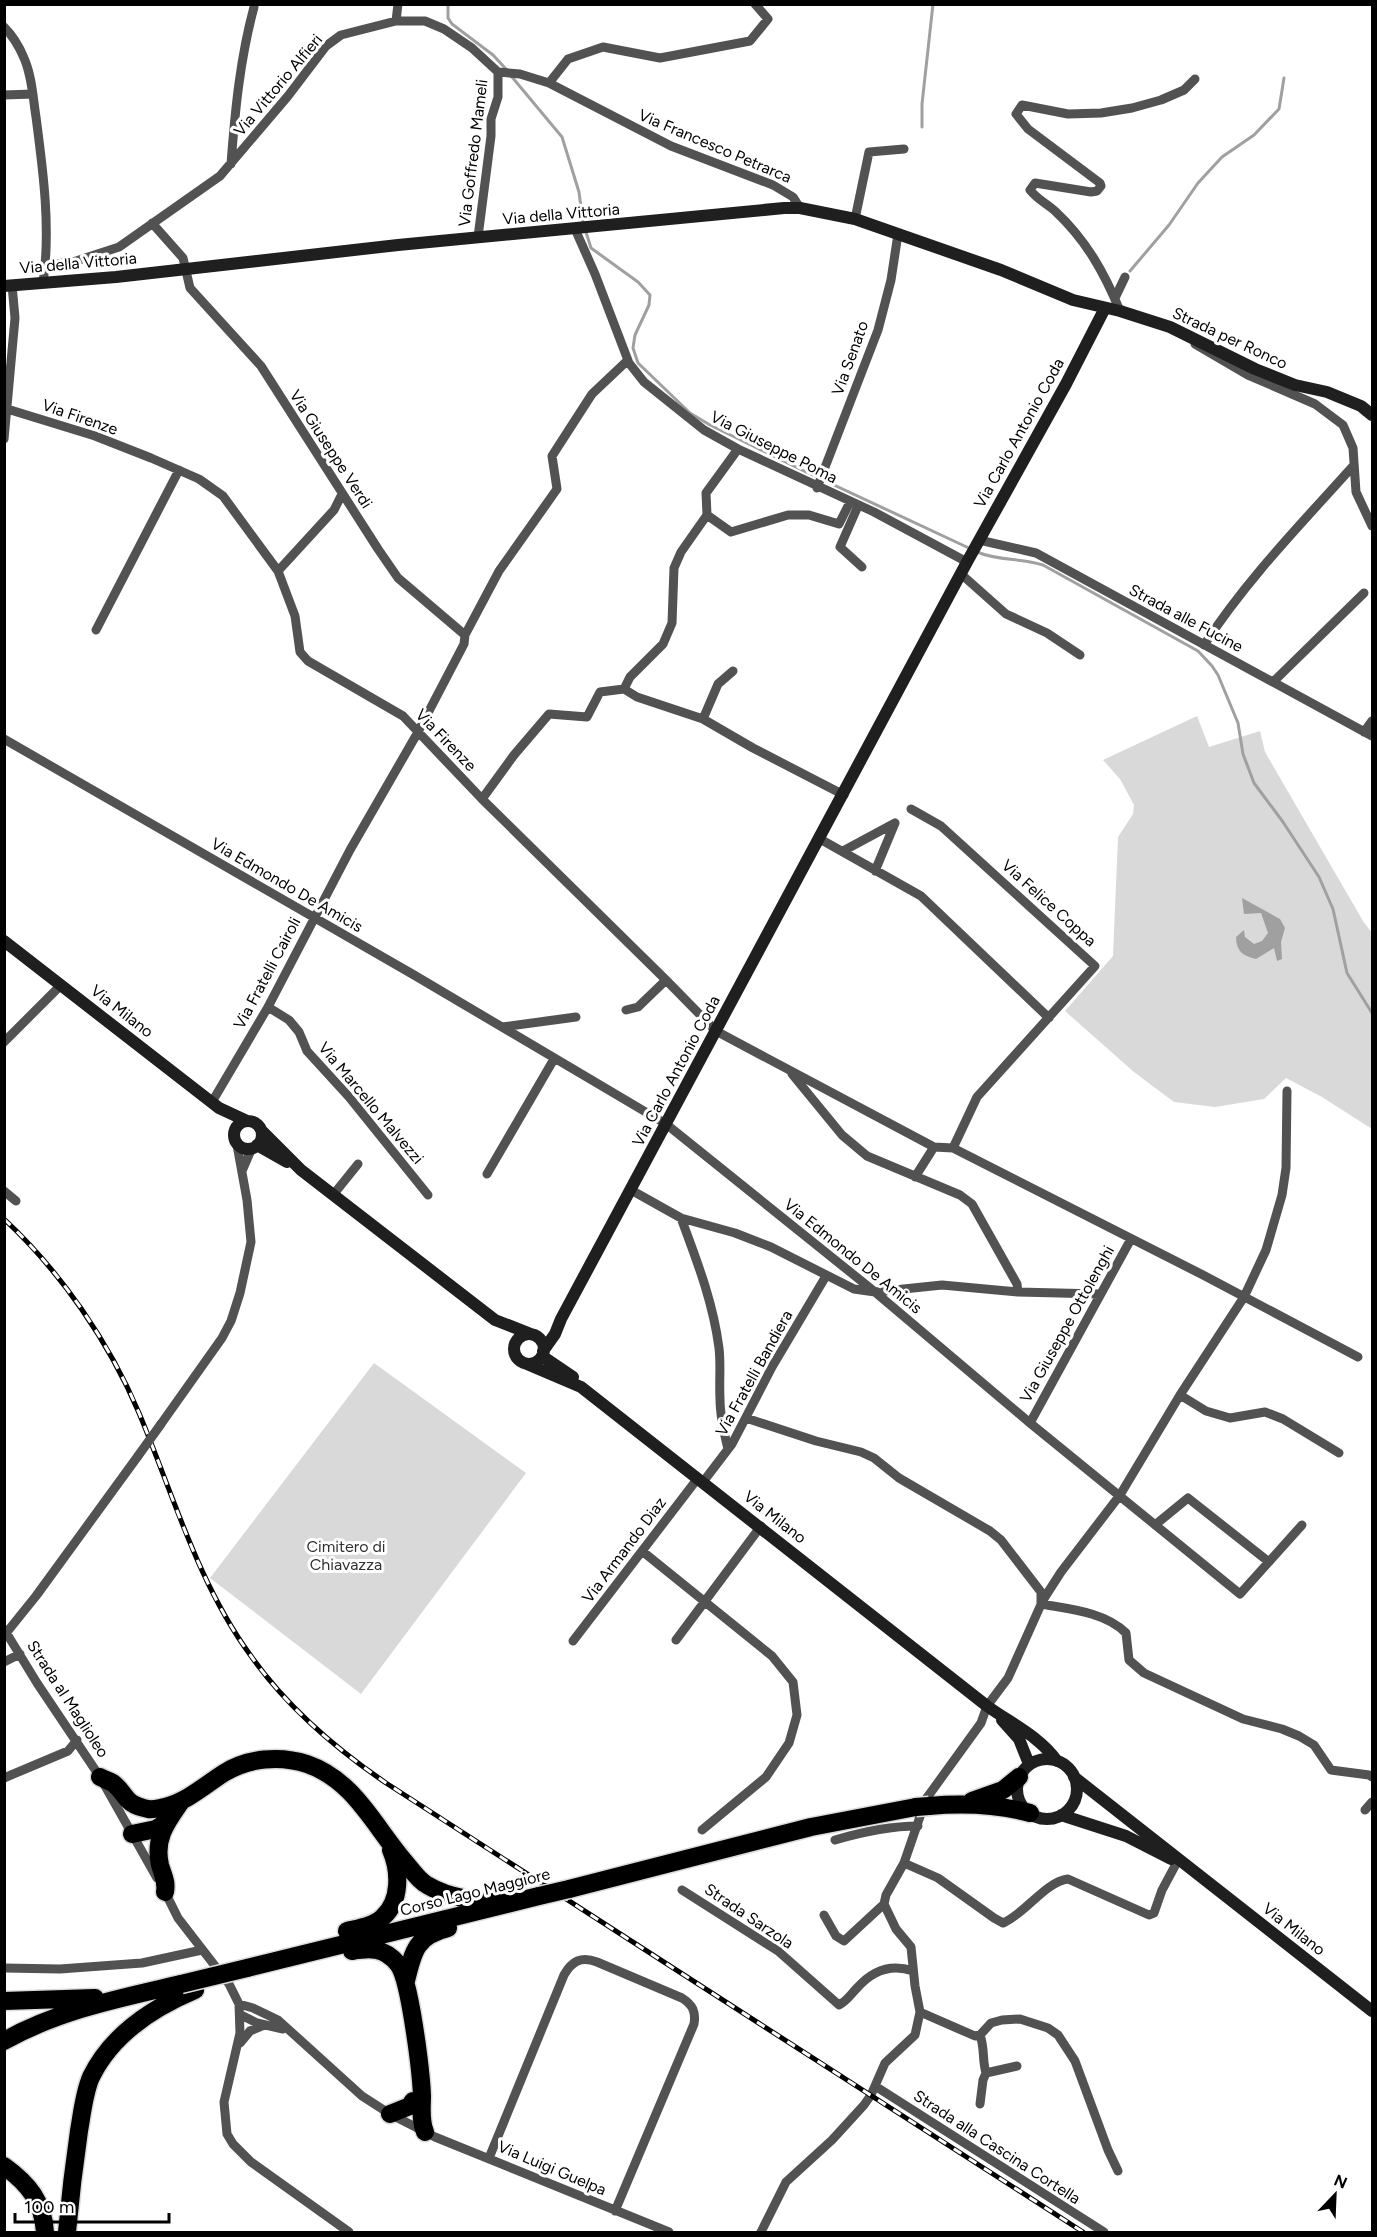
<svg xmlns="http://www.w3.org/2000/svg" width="1377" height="2237" viewBox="0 0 1377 2237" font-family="Figtree,sans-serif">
  <rect width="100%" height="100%" fill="#fff"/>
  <path fill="#d9d9d9" d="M1197,716L1209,747L1260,731L1265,752L1363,921L1372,933V1129L1322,1097L1286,1078L1264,1099L1215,1107L1174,1102L1134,1072L1065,1011L1113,956L1118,837L1133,814L1134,805L1120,779L1103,760Z
    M374,1363L526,1473L361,1694L210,1578Z"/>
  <path fill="#a0a0a0" d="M1242,898L1280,919L1285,928L1281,942L1282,959L1277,961L1274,948L1256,959C1243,956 1236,951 1236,937L1244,930L1245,937L1254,944L1262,941L1268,933L1261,913L1244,914Z"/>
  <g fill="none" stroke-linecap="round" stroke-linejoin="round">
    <path stroke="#a0a0a0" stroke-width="3" d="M448,4V18L452,24L493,55L506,69
      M512,77L562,137L579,192L583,223
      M922,127V104L933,4
      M585,229L591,248L638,282L650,295L649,305L635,335L633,348L638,363L690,413L710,425L804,471L971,549
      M1130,271L1169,225L1198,183L1222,157L1254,135L1279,109L1284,78
      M977,552C998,561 1021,558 1043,565L1198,651L1212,666L1218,675L1238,723L1243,754L1254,783L1283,822L1319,877L1333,909L1347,973L1372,1013"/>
    <defs>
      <path id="highway" d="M100,1777C104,1779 109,1781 113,1783C128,1795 123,1804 148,1809C154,1810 159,1808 165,1807C188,1801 205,1785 224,1773C248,1758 280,1755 307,1764C354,1780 374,1826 405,1862C411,1869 418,1880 427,1885C452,1900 481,1901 510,1903
        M972,1801L1003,1790L1019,1777
        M929,1806C964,1803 996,1804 1030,1813
        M132,1834L156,1829L164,1824
        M569,1889L811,1827L916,1807
        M165,1892C167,1881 163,1876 160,1865C154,1839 166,1823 180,1803
        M347,1931C359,1928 374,1926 383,1917C401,1901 400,1871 391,1850
        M352,1951C370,1948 384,1947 398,1964C410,1979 421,2072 422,2096C422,2108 420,2120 425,2132
        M247,1968L539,1896
        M406,1981C413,1951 416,1936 448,1928
        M4,2001L95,1998
        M4,2041C59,2010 121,1998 181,1984
        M390,2114L410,2106L413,2101
        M4,2166C29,2184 43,2202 45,2232
        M67,2232C70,2199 74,2165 79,2131C82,2114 84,2093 91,2077C112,2034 152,2008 195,1990"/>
    </defs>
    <use href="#highway" stroke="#dbdbdb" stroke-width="21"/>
    <path stroke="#525252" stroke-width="9" d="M396,21L398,4
      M4,27C13,36 19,46 24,58C32,76 33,98 36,117C43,170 51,229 43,283
      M549,83L568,59L603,47L660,58L750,41L768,19L755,4
      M4,95L33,94
      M231,164C235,111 240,59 254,7
      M855,219L869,152L904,149
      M152,223L183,258L190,288L261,366L378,549L398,578L465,635L499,571L557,489L552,456L592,394L628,360
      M575,229L595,274L629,363L644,382L704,430L738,449L874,512L967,562
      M478,237L491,136V119L498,97V72
      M46,265L73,262L119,247L220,176L288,96L326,46L341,35L396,21H425L444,29L472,48L498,72L520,74L549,83L671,146L773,185L793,197L800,208
      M1115,298L1125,277
      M1120,311C1104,272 1086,240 1055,211C1046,203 1038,200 1030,190L1035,183L1091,192L1097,191L1101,186L1100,183L1028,129L1016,114L1022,105L1068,114L1101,113L1132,108L1161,100L1184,90L1195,79
      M1195,344L1248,375L1315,404L1343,425L1353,448L1356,492L1372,526
      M4,408L95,436L151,458L199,479L223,496L278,571L295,616L300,652L308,661L403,716L482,799L666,980L716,1031L934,1147L953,1148L1203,1275L1358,1357
      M4,439L15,318L12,285
      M817,488L878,330L891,280L898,234
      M858,506L840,547L862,567
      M707,515L731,532L788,515H809L839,524L850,502
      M979,540L1036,553L1372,736
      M278,571L334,510L342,494
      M961,574L1006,614L1047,633L1080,655
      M96,630L179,470
      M1204,645C1247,579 1302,523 1354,465
      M1273,682L1364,593
      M624,689L630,677L663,644L672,623L674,568L681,552L707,515L706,493L738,449
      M624,689L637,697L703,719L753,748L844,795
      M703,719L718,684L733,671
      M1364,732L1372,721
      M4,739L414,975L666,1124L875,1292L1030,1423L1240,1594L1302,1525
      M482,799L514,755L549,714L587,717L600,692L624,689
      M911,809L941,826L1095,966L977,1097L953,1148
      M820,839L921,896L1049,1018
      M843,851L895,823
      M875,871L895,823
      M268,1007L289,1020L299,1032L307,1051L349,1097L428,1195
      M626,1010L638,1007L666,980
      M502,1027L576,1017
      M4,1042L61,985
      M792,1074L842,1135L867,1156L960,1195L972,1204L1017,1284L1018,1292
      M212,1102L268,1007L350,850L418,732L464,644L465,635
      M242,1171L252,1148
      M487,1174L554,1059
      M915,1177L934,1147
      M631,1190L681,1218L735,1233L771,1247L854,1289L875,1292L942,1285L1018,1292L1100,1294
      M4,1191L16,1201
      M333,1195L358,1164
      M681,1218C697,1261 713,1302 719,1348C721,1365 719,1382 720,1399C720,1416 724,1433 728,1449
      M1180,1395L1206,1411L1230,1418L1265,1412L1283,1419L1339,1453
      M746,1418L816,1441L861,1452L874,1458L899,1478L990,1531L1001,1540L1041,1592V1604C1069,1609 1105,1612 1126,1633L1129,1660L1144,1673L1243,1719L1282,1729L1299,1736L1314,1745L1331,1770L1369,1775L1372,1777
      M1030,1423L1131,1239
      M161,1424L222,1338L231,1321L240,1293L251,1242L247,1200L237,1145
      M703,1482L732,1444L772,1367L826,1276
      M1155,1525L1188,1498L1269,1562
      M642,1551L772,1656L793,1682L797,1715L789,1743L766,1777L702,1830
      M4,1629L37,1683L100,1777L157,1878
      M7,1632L36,1596L138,1456
      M676,1640L761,1526
      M573,1641L698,1478
      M4,1662L20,1654
      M4,1778L68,1751L77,1740
      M1365,1810L1372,1802
      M835,1840C862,1832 889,1826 918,1826
      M904,1863L938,1878L994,1918L1003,1923C1026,1913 1045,1882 1068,1879L1149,1915L1154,1913L1162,1890L1177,1862
      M164,1890L178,1918L229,1984L239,2004L240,2033L224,2102L227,2134L233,2144L251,2162L349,2232
      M682,1890L778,1951L839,2005C847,2001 851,1994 857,1988C872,1971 890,1963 913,1971
      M824,1915L836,1936L844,1941L884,1904
      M4,1968L60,1969L142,1963L202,1950
      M239,2004L253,2008L278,2020L362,2096L390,2114L435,2137L669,2232
      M920,2012L975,2036L980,2035L991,2023L1002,2020L1020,2019L1048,2028L1058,2035L1075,2061L1108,2150L1118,2171
      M241,2015L257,2023L283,2029
      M980,2035C985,2049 982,2060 986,2073L983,2080L980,2104
      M240,2043L250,2031L264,2025
      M986,2073L1017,2066
      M875,2086L1104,2232
      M489,2158L564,1975C572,1961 581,1956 597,1962L682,1998C693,2005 696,2012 694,2024L615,2211
      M761,2232L786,2182L832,2140L864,2105L871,2095L885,2063L915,2035L920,2012L915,1986L911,1947L896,1929L884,1904L886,1895L904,1863L926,1799L981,1723L987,1706L1008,1678L1043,1600L1061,1572L1120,1495L1180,1395L1244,1297L1266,1250L1282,1195L1286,1168L1287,1091"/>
    <path stroke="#1f1f1f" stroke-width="12" d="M4,286L116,277L398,245L784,208H800L855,219L1001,270L1073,300L1120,311L1170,327L1255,369L1295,385L1327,392L1361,406L1372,415
      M4,941L219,1108L247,1121
      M234 1135a14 14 0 1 1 28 0a14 14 0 1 1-28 0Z
      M261,1130L301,1170L495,1320L531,1334
      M257,1145L287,1162
      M514 1349a15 15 0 1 1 30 0a15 15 0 1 1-30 0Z
      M543,1351L555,1334L561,1319L967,562L1066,384L1105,308
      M542,1356L573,1377
      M527,1364L581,1387L987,1706C1012,1724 1039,1736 1057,1761
      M1002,1720L1019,1739L1029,1764
      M1017 1789a30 30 0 1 1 60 0a30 30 0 1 1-60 0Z
      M1074,1777L1372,2011
      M1061,1815L1126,1836L1171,1859"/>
    <use href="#highway" stroke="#000" stroke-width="18"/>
    <defs>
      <path id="rail" d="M4,1219C61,1272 109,1342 139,1413C173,1494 198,1584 251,1656C287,1707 335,1748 386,1783L1083,2232"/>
    </defs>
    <use href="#rail" stroke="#000" stroke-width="5"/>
    <use href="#rail" stroke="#fff" stroke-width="3" stroke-dasharray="9" stroke-linecap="butt"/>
    <defs>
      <path id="highway-bridge" d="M916,1807L929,1806
        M539,1896L569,1889
        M181,1984L247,1968"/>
    </defs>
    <use href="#highway-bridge" stroke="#dbdbdb" stroke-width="21" stroke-linecap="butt"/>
    <path stroke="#525252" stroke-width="9" d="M138,1456L161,1424"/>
    <use href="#highway-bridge" stroke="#000" stroke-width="18"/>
  </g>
  <g text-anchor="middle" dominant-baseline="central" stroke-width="6" stroke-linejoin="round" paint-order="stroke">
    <g font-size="16" fill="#000" stroke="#fff">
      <text transform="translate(278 85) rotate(-50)">Via Vittorio Alfieri</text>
      <text transform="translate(715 146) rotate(23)">Via Francesco Petrarca</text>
      <text transform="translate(473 153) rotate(-83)">Via Goffredo Mameli</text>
      <text transform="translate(561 214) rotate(-5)">Via della Vittoria</text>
      <text transform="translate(78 263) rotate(-5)">Via della Vittoria</text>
      <text transform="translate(1230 338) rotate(25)">Strada per Ronco</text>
      <text transform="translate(850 358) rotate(-70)">Via Senato</text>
      <text transform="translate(80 417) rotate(19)">Via Firenze</text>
      <text transform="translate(1019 433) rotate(-61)">Via Carlo Antonio Coda</text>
      <text transform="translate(774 447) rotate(27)">Via Giuseppe Poma</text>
      <text transform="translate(331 449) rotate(57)">Via Giuseppe Verdi</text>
      <text transform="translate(1186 618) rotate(28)">Strada alle Fucine</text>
      <text transform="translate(446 740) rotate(46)">Via Firenze</text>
      <text transform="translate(287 885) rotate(30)">Via Edmondo De Amicis</text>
      <text transform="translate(1049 903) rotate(42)">Via Felice Coppa</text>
      <text transform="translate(267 973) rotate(-62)">Via Fratelli Cairoli</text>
      <text transform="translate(122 1011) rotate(38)">Via Milano</text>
      <text transform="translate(676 1071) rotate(-62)">Via Carlo Antonio Coda</text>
      <text transform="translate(371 1103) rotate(50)">Via Marcello Malvezzi</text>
      <text transform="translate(853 1256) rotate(39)">Via Edmondo De Amicis</text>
      <text transform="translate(1067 1324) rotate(-61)">Via Giuseppe Ottolenghi</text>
      <text transform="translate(754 1373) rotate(-61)">Via Fratelli Bandiera</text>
      <text transform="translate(775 1517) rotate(38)">Via Milano</text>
      <text transform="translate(624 1550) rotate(-53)">Via Armando Diaz</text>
      <text transform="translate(68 1699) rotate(57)">Strada al Maglioleo</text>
      <text transform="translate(475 1892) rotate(-14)">Corso Lago Maggiore</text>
      <text transform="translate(749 1916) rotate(34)">Strada Sarzola</text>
      <text transform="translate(1294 1929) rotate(38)">Via Milano</text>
      <text transform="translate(997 2147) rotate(33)">Strada alla Cascina Cortella</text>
      <text transform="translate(552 2168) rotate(23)">Via Luigi Guelpa</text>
    </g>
    <g font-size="16" fill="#303030" stroke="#fff">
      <text x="346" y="1546">Cimitero di<tspan x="346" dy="18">Chiavazza</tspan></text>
    </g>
  </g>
  <rect width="1377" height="2237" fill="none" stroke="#000000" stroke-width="12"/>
  <g transform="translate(1335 2195) rotate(23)" stroke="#ffffff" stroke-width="4.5" paint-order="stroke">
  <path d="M0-4.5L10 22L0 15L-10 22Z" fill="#000000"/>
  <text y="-9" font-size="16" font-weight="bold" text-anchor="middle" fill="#000000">N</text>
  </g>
  <path d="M15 2213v9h154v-9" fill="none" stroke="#000000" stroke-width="3"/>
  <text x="24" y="2213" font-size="18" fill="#000000" stroke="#ffffff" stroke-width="4.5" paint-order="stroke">100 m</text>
</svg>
